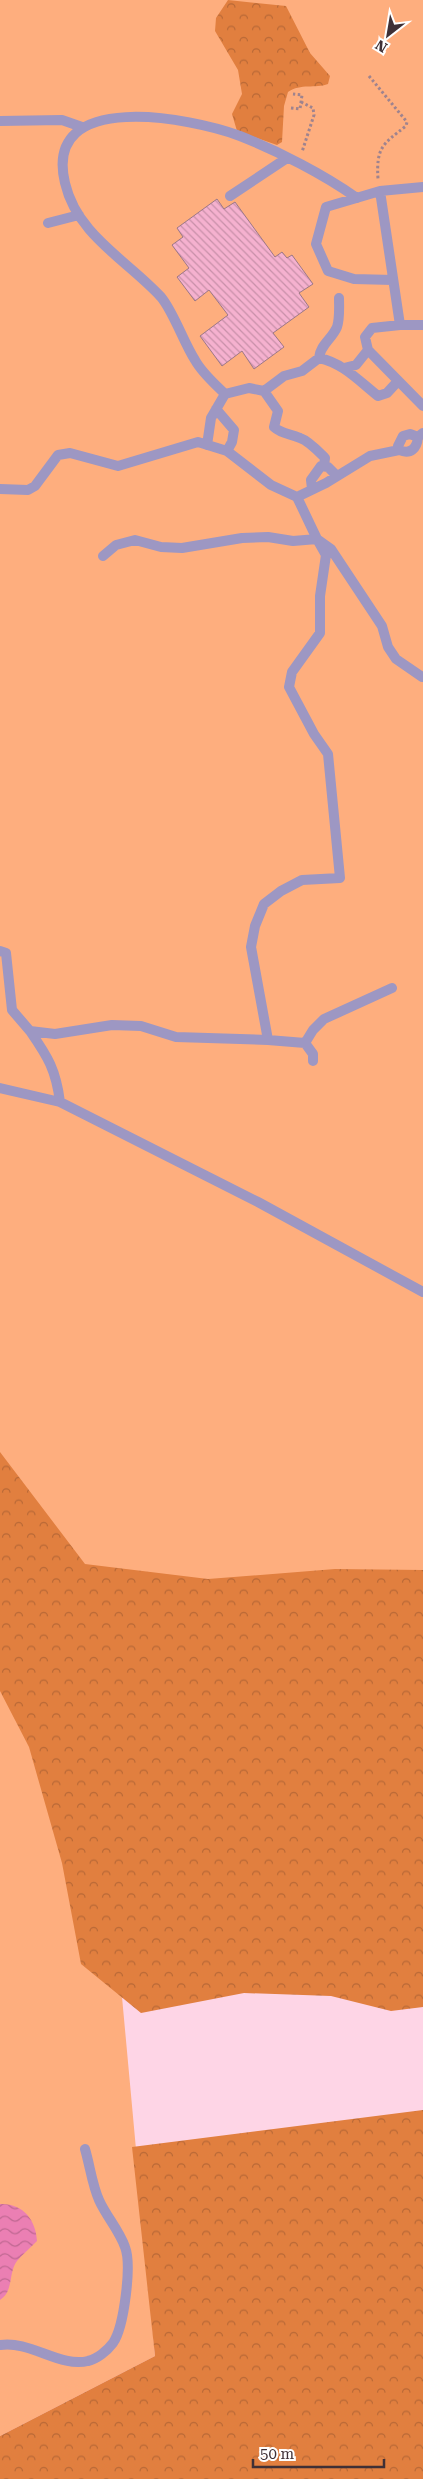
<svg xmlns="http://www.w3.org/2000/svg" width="423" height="2479" viewBox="0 0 423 2479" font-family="'Roboto Serif',serif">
  <defs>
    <pattern id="forest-crowns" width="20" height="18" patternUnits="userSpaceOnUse" patternTransform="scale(1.25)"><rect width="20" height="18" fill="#e17f3f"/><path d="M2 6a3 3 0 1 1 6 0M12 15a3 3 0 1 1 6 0" fill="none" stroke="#b86836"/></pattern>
    <pattern id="water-waves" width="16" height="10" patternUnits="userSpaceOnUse" patternTransform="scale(1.25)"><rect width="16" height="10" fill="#eb7fb3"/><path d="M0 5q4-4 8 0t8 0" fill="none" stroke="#c06892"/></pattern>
    <pattern id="building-back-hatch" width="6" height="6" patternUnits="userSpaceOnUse" patternTransform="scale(1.25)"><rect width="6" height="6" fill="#f5b1cf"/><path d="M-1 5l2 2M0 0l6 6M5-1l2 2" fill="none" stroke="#c890a9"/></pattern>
  </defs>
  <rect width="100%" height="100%" fill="#fed5e6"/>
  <path fill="#feae7e" d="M0,0H423V1595L87,1616L155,2356L0,2436Z"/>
  <path fill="url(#forest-crowns)" d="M228,0L286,6L310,53L330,76L328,84C315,89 301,83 288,92L284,106L282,142L277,145L237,131L232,114L242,94L238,70L215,31L216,18Z
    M0,1452L85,1564L208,1579L335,1569L423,1570V2007L391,2011L331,1996L244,1993L141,2013L81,1964L62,1863L29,1747L0,1691Z
    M423,2110V2479H0V2436L155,2356L132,2147Z"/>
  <path fill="url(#water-waves)" d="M0,2204C23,2203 36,2220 37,2241C31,2247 23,2254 17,2261C8,2273 14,2291 0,2300Z"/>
  <path fill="url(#building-back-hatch)" stroke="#9c7887" d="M217,199L224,209L235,202L275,257L282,252L287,258L292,255L313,284L299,293L309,307L273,333L284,347L254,369L242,351L222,366L200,336L228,315L209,290L195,301L177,277L189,268L172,245L183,237L177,228Z"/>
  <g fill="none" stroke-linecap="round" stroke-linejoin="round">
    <path stroke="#9f838e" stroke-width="3" stroke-dasharray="2.5 2.5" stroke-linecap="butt" d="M369,76L407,122L406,126C383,144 376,147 378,179
      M301,102L313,108L314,115L302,152
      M291,108L300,109L302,95L293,94"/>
    <path stroke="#9d97c3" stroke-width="10" d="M0,121L62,120L82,127
      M380,191L400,325H423
      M230,196L287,158
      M48,223L79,215
      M393,280L354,279L328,271L316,244L326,207L380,191L423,187
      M400,325L372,328L365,337L368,350L423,406
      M319,358C320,345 332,339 337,327C340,318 339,307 339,298
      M344,368L356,365L368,350
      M264,391L284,376L302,371L319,358C343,363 359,381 378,396L387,393L398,381
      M225,394L249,388L264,391L278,411L274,427C283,435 290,433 300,438C309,441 318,451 325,458L324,466
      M216,409L234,430L232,442L227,451
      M418,437L410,434L403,436L398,446L399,450C411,455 417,448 418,437L423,433
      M207,445L211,418L225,394C215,384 202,373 195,360C184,343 173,311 161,297C127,260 77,235 65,183C42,88 192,118 240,136C278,151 323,174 357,198
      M0,489L28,490L35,486L58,455L70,453L118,466L198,442L227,451L271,485L297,497L317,539L293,541L268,537L242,538L182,548L161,547L135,540L116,545L103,556
      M312,489L311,480L321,466L328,467L337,476
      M297,497L326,483L370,456L399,450
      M0,951L6,953L12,1010L30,1031L55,1034L112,1025L141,1026L176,1037L268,1040
      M392,988L324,1019L313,1030L305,1043L268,1040L251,947L255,926L264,904L281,891L302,880L340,878L328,754L314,734L289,687L292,672L320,633V596L326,555L317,539L331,549L382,626L388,647L396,659L422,677
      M30,1031C48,1057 56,1070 60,1102
      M305,1043L313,1054V1061
      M0,1088L60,1102L258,1202L423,1292
      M0,2345C30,2340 60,2368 88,2361C97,2359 107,2351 113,2343C124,2327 132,2265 125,2247C119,2230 106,2216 99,2200C92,2184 90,2166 85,2149"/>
  </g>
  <g transform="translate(388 35) rotate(211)" stroke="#ffffff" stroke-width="4" paint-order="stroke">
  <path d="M0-4L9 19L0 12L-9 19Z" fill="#3f3036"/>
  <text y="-8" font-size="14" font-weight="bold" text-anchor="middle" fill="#3f3036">N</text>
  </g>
  <path d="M253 2459v8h131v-8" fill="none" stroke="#3f3036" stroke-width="2.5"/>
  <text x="260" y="2459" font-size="15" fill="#3f3036" stroke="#ffffff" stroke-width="4" paint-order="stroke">50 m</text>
</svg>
